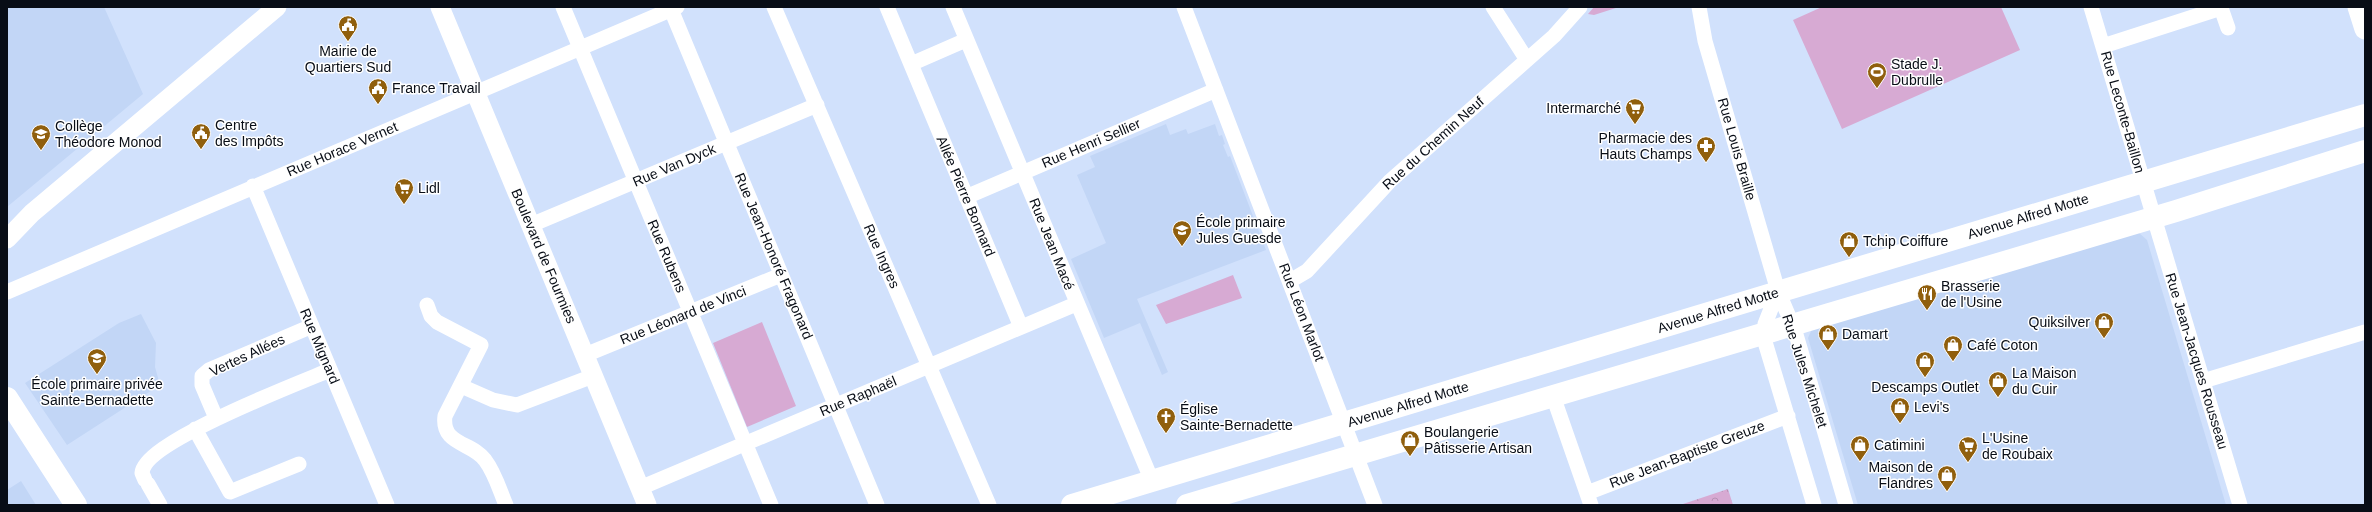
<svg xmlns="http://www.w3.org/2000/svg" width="2372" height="512" viewBox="0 0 2372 512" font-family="Helvetica,sans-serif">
  <defs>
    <pattern id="park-crowns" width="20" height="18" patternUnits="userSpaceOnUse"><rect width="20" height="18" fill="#d7aad3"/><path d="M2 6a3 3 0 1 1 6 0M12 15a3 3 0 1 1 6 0" fill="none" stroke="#b791b4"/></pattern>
  </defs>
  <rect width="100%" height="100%" fill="#d1e1fc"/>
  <path fill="#c2d6f6" d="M7,7H104L143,94L7,207Z
    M1166,124L1170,135L1186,129L1188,134L1215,124L1219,136L1222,135L1225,144L1223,145L1228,157L1230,156L1266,250L1137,299L1168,372L1162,375L1140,323L1104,338L1071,259L1106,243L1077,175L1095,167L1090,156Z
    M2138,232L2147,240L2226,505H1858L1808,338L1812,329Z
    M141,314L156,343L155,367L160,385L67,445L25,383L119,323Z
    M21,481L36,505H7V490Z"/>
  <path fill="#d7aad3" d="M1594,7H1619L1594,15L1588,14Z
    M1822,7H2001L2020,50L1842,129L1793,20Z
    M1233,275L1242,298L1166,324L1156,305Z
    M762,322L796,406L747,427L713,343Z"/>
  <path fill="url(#park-crowns)" d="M1728,489L1733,505H1680Z"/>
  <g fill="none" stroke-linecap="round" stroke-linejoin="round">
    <path stroke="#fff" stroke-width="15" d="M563,7L771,505
      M670,7L877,505
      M774,7L989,505
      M887,7L1021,327
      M953,7L1152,481
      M1184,7L1375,505
      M1493,7L1527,60
      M1699,7L1705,41L1778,291L1795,331L1846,505
      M2091,7L2240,505
      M2103,46L2221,8L2228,28
      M911,64L966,40
      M253,186L387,505
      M966,197L1216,90
      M531,225L817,105
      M1290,281L1307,271L1390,181L1554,36L1580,7
      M1778,291L1765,324V342L1814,505
      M7,292L677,7
      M427,305L431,316L437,322L481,345L445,416C441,445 472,442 485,460C495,473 500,491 506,505
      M585,355L781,275
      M2203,381L2365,332
      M461,386L493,400L517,405L593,376
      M1553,396L1591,505
      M216,418L202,385V376L209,370L312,326
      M195,429L230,492L299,464
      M145,480L142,473C144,442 299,383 330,370
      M148,484L160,505
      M640,488L1076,304
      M1587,493L1788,416"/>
    <path stroke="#fff" stroke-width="19" d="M440,7L647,505
      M7,239L32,213L277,7"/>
    <path stroke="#fff" stroke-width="21" d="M2358,7L2365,29"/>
    <path stroke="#fff" stroke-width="22" d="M7,398L76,505
      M1072,505L2365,115
      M1187,505L2176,211L2365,151"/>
  </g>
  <defs>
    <symbol id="civic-pin" viewBox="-11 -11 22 30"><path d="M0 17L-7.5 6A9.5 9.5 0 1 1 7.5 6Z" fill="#905f0d" stroke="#fff"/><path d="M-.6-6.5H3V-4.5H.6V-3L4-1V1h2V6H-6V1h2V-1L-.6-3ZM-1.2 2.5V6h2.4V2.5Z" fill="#fff"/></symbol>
    <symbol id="stadium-pin" viewBox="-11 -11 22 30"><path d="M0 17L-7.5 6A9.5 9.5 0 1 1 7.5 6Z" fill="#905f0d" stroke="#fff"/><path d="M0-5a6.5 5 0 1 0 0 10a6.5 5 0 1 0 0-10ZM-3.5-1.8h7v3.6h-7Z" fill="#fff"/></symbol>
    <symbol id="supermarket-pin" viewBox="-11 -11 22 30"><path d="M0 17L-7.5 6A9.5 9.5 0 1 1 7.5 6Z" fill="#905f0d" stroke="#fff"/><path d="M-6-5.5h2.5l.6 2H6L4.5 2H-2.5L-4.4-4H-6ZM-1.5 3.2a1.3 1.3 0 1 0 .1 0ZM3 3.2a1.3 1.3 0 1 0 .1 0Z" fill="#fff"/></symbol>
    <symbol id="school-pin" viewBox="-11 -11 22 30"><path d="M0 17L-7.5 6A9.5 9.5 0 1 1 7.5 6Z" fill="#905f0d" stroke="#fff"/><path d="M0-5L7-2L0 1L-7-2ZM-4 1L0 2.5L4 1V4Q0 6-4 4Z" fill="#fff"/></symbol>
    <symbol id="pharmacy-pin" viewBox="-11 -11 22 30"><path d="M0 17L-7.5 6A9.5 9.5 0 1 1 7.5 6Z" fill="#905f0d" stroke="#fff"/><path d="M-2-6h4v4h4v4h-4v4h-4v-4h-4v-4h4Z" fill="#fff"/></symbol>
    <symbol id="shop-pin" viewBox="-11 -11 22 30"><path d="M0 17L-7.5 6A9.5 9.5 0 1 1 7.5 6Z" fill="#905f0d" stroke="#fff"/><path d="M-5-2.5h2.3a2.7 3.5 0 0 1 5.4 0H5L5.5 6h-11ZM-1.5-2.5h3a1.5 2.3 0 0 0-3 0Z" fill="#fff"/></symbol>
    <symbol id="restaurant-pin" viewBox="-11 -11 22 30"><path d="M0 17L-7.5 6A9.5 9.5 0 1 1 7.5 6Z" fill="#905f0d" stroke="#fff"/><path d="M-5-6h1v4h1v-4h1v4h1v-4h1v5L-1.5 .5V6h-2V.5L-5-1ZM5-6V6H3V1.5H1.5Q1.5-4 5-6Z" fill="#fff"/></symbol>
    <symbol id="church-pin" viewBox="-11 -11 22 30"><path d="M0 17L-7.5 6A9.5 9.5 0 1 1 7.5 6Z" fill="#905f0d" stroke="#fff"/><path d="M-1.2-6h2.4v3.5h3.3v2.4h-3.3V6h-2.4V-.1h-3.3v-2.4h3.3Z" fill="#fff"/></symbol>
  </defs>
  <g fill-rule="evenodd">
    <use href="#civic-pin" x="337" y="14" width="22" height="30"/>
    <use href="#stadium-pin" x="1866" y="61" width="22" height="30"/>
    <use href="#civic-pin" x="367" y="77" width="22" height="30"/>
    <use href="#supermarket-pin" x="1624" y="97" width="22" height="30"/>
    <use href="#civic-pin" x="190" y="122" width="22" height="30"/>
    <use href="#school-pin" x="30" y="123" width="22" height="30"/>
    <use href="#pharmacy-pin" x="1695" y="135" width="22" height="30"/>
    <use href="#supermarket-pin" x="393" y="177" width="22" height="30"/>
    <use href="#school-pin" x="1171" y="219" width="22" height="30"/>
    <use href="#shop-pin" x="1838" y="230" width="22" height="30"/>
    <use href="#restaurant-pin" x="1916" y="283" width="22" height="30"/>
    <use href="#shop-pin" x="2093" y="311" width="22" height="30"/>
    <use href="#shop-pin" x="1817" y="323" width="22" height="30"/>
    <use href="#shop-pin" x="1942" y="334" width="22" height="30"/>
    <use href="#school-pin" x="86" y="347" width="22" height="30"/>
    <use href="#shop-pin" x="1914" y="350" width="22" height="30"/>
    <use href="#shop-pin" x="1987" y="370" width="22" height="30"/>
    <use href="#shop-pin" x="1889" y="396" width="22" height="30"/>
    <use href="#church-pin" x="1155" y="406" width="22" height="30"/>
    <use href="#shop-pin" x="1399" y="429" width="22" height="30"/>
    <use href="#shop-pin" x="1849" y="434" width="22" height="30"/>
    <use href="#supermarket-pin" x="1957" y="435" width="22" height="30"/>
    <use href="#shop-pin" x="1936" y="464" width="22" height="30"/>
  </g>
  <g text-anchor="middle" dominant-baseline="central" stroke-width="3" stroke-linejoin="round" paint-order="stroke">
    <g font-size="14" fill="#080d16" stroke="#fff" text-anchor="start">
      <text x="348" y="51" text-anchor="middle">Mairie de<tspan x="348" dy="16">Quartiers Sud</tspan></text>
      <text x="1891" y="64">Stade J.<tspan x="1891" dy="16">Dubrulle</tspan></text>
      <text x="392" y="88">France Travail</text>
      <text x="1621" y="108" text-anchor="end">Intermarché</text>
      <text x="215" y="125">Centre<tspan x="215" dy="16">des Impôts</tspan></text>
      <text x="55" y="126">Collège<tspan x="55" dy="16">Théodore Monod</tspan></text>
      <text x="1692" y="138" text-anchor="end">Pharmacie des<tspan x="1692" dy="16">Hauts Champs</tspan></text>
      <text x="418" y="188">Lidl</text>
      <text x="1196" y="222">École primaire<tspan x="1196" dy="16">Jules Guesde</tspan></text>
      <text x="1863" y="241">Tchip Coiffure</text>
      <text x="1941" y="286">Brasserie<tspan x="1941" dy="16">de l'Usine</tspan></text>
      <text x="2090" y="322" text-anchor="end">Quiksilver</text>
      <text x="1842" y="334">Damart</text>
      <text x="1967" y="345">Café Coton</text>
      <text x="2012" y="373">La Maison<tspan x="2012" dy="16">du Cuir</tspan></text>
      <text x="97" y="384" text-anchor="middle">École primaire privée<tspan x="97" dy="16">Sainte-Bernadette</tspan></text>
      <text x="1925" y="387" text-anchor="middle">Descamps Outlet</text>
      <text x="1914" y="407">Levi's</text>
      <text x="1180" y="409">Église<tspan x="1180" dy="16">Sainte-Bernadette</tspan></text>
      <text x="1424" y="432">Boulangerie<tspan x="1424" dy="16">Pâtisserie Artisan</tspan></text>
      <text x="1982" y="438">L'Usine<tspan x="1982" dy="16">de Roubaix</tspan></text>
      <text x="1874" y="445">Catimini</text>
      <text x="1933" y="467" text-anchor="end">Maison de<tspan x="1933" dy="16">Flandres</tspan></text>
    </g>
    <g font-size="14" fill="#080d16" stroke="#fff">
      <text transform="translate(2123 112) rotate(74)">Rue Leconte-Baillon</text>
      <text transform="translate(1091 143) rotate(-23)">Rue Henri Sellier</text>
      <text transform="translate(1433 143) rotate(-42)">Rue du Chemin Neuf</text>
      <text transform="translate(342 149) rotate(-23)">Rue Horace Vernet</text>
      <text transform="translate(1737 149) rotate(74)">Rue Louis Braille</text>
      <text transform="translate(674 165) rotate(-23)">Rue Van Dyck</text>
      <text transform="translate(966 196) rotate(67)">Allée Pierre Bonnard</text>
      <text transform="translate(2028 216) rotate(-17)">Avenue Alfred Motte</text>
      <text transform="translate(1052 244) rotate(68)">Rue Jean Macé</text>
      <text transform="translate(544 256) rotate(67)">Boulevard de Fourmies</text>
      <text transform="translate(667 256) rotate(67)">Rue Rubens</text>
      <text transform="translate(774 256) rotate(67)">Rue Jean-Honoré Fragonard</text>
      <text transform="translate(882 256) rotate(66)">Rue Ingres</text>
      <text transform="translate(1718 310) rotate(-17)">Avenue Alfred Motte</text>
      <text transform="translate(1302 312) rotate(69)">Rue Léon Marlot</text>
      <text transform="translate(683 315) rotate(-22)">Rue Léonard de Vinci</text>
      <text transform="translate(320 346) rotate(67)">Rue Mignard</text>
      <text transform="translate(247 355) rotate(-25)">Vertes Allées</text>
      <text transform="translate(2197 361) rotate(73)">Rue Jean-Jacques Rousseau</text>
      <text transform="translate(1805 371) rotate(72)">Rue Jules Michelet</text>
      <text transform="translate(858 396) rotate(-23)">Rue Raphaël</text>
      <text transform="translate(1408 404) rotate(-17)">Avenue Alfred Motte</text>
      <text transform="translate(1687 454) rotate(-21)">Rue Jean-Baptiste Greuze</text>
    </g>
  </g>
  <rect width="2372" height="512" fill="none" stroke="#080d16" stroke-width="16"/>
</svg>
